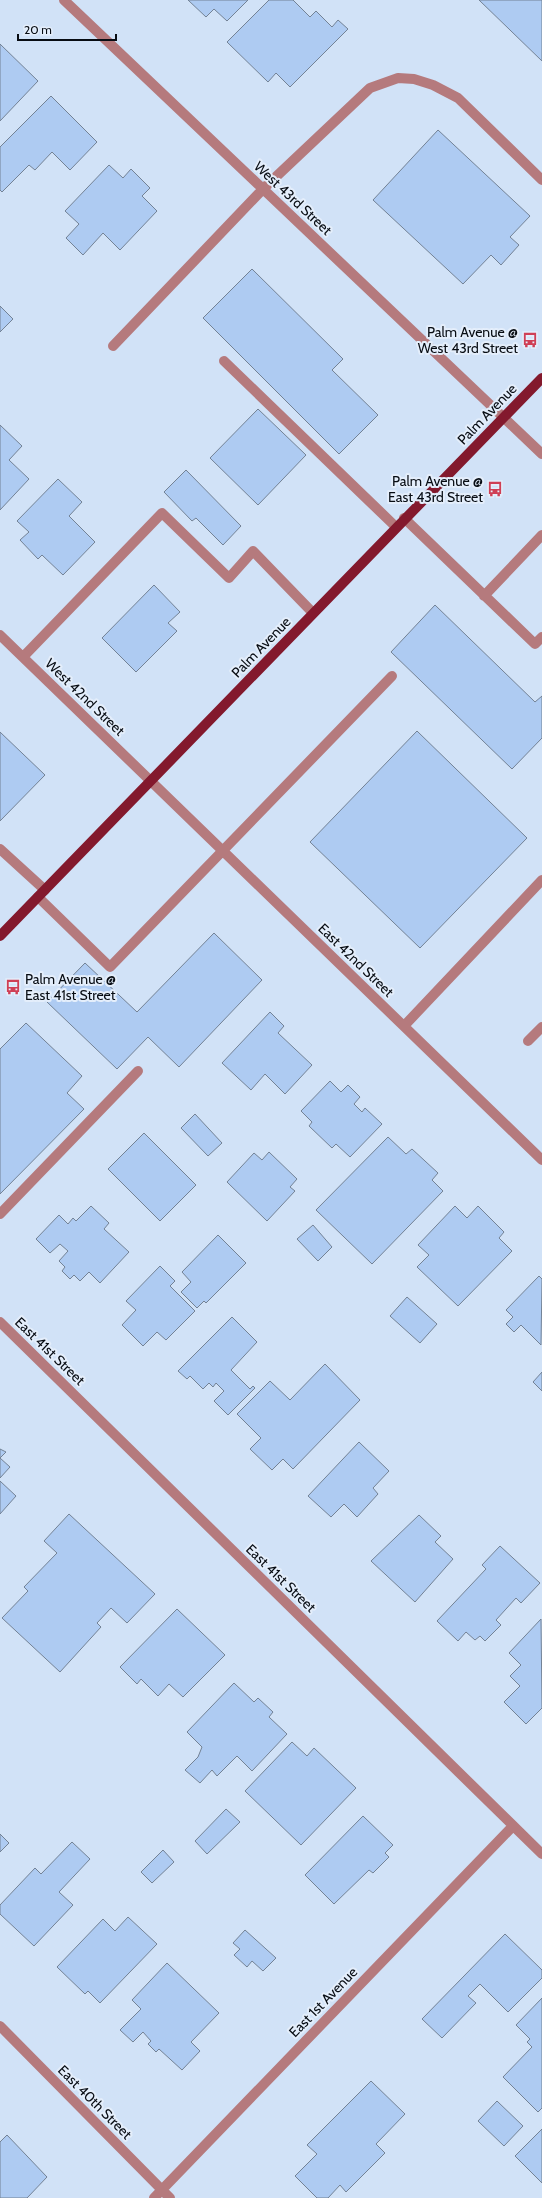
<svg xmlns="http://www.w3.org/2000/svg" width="542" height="2198" viewBox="0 0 542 2198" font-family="Cabin,sans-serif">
  <rect width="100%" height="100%" fill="#d1e2f7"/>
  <path fill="#aecbf2" stroke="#738295" d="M188,0H248L227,21L214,9L206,17Z
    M269,0H293L310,17L316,11L332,27L338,20L348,29L290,87L276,73L268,82L227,42Z
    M479,0H542V61Z
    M0,44L38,81L0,121Z
    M51,96L97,142L70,170L52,152L35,170L29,165L2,192L0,190V147Z
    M438,130L530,216L510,237L519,245L501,265L491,255L463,284L373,200Z
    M109,165L123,178L131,169L150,188L142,196L157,211L120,250L103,233L83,255L66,238L79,224L65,211Z
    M252,269L343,359L332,370L378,415L339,454L203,318Z
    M0,306L13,319L0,332Z
    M258,409L306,455L258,505L210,458Z
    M0,425L22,446L9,460L29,479L0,510Z
    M186,470L241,526L223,545L196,518L192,521L164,492Z
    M58,479L82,502L69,516L95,542L63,575L42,555L38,559L20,540L29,532L17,521Z
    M154,585L180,612L168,623L177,631L136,672L102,638Z
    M435,605L535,702L542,696V738L512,769L391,652Z
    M417,731L527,838L420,948L310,842Z
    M0,732L45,775L0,821Z
    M214,933L262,980L179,1067L148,1037L117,1069L47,1002L85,963L137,1012Z
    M270,1012L284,1026L278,1033L312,1065L285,1094L265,1074L251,1090L222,1063Z
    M26,1023L82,1076L67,1093L84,1109L0,1194V1049Z
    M330,1081L341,1092L348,1085L360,1097L354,1104L362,1112L365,1108L382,1124L350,1157L336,1144L332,1148L309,1126L312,1122L301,1111Z
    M195,1114L222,1143L208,1156L181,1128Z
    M144,1133L196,1185L160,1221L108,1169Z
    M388,1137L406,1154L412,1149L438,1173L432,1180L443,1191L372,1264L316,1210Z
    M269,1152L297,1179L290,1187L295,1191L267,1221L227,1182L254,1153L262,1160Z
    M91,1206L109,1223L104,1229L129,1252L100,1283L89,1272L80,1281L74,1275L70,1279L62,1271L65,1267L59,1261L68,1251L60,1244L50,1253L36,1239L59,1215L68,1224L73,1218L76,1221Z
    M455,1206L467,1218L478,1206L504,1232L499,1238L512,1251L458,1306L417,1267L429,1255L418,1245Z
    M313,1225L332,1247L318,1261L297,1239Z
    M218,1235L246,1263L206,1303L204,1301L197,1308L181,1292L191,1282L182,1272Z
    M160,1266L175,1281L170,1286L195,1311L166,1340L157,1332L143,1346L122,1325L136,1310L126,1301Z
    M539,1276L542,1279L541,1345L521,1325L514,1332L506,1324L513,1317L506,1310Z
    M407,1297L437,1324L420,1343L390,1316Z
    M232,1317L257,1342L231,1370L250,1389L253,1386L255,1388L228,1415L214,1401L224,1391L216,1383L213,1387L209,1383L203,1389L190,1376L187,1379L178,1371Z
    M325,1364L360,1400L293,1469L283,1459L272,1470L250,1449L261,1438L237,1414L270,1381L290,1400Z
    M542,1372V1391L533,1382Z
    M359,1442L389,1471L373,1488L378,1494L357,1517L344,1504L331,1517L308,1496Z
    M0,1449L6,1452L0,1458L10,1467L0,1478Z
    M0,1481L16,1496L0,1514Z
    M69,1514L155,1594L127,1623L111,1608L97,1623L101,1627L60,1672L2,1618L28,1591L24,1587L57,1553L44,1541Z
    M419,1515L441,1536L435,1542L453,1559L415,1602L371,1561Z
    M500,1546L540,1583L521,1603L516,1598L496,1620L501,1625L485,1641L480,1636L475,1640L466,1632L458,1641L437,1621L486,1569L482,1565Z
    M177,1609L225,1655L183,1697L169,1684L158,1696L141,1679L137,1684L120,1667Z
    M541,1619L542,1708L526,1724L504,1702L520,1686L510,1676L521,1665L509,1653Z
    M234,1683L254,1702L258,1698L273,1712L269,1717L287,1734L252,1771L237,1756L217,1776L212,1770L200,1783L185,1770L198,1757L202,1747L187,1732Z
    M292,1742L307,1756L314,1748L356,1788L301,1845L245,1791Z
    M226,1809L240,1822L207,1854L195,1841Z
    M363,1816L393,1845L385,1853L389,1857L373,1873L369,1870L334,1904L305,1875Z
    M0,1834L9,1843L0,1852Z
    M72,1842L90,1859L59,1892L73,1905L34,1946L0,1914V1905L35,1868L41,1874Z
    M163,1850L174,1862L152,1883L141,1872Z
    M128,1917L157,1944L100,2003L88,1991L85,1994L57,1967L103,1919L115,1931Z
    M245,1930L276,1958L263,1971L252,1961L247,1967L234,1955L240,1949L233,1943Z
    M505,1934L542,1970V1978L508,2012L480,1984L468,1996L476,2003L442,2038L422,2019Z
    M167,1963L219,2013L191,2042L200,2051L182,2070L159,2049L156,2052L148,2044L151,2041L143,2032L133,2042L120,2030L141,2009L132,2000Z
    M542,1998V2108L538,2112L503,2077L532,2047L527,2042L530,2039L516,2025Z
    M371,2081L405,2114L376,2144L385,2153L346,2192L340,2185L328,2198H317L295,2176L317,2154L307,2145Z
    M497,2101L523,2126L504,2146L478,2121Z
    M542,2129V2183L515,2156Z
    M7,2135L47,2177L27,2198H0V2142Z"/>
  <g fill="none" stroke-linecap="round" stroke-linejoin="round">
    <path stroke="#b57a7d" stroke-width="10" d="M64,0L542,454
      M113,346L263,189L370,88L398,78L414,79L433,85L458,98L542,180
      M224,361L396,527
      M404,518L535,644L542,637
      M484,596L542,535
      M0,635L542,1160
      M23,657L162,513L229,578L253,551L313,613
      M0,849L45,890
      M38,897L110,967L392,676
      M404,1026L542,880
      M528,1041L542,1027
      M0,1214L138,1071
      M0,1322L542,1854
      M0,2026L170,2198
      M154,2198L513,1826"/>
    <path stroke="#83192d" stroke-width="10" d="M0,936L542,378"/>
  </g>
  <defs>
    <symbol id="bus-bare" viewBox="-9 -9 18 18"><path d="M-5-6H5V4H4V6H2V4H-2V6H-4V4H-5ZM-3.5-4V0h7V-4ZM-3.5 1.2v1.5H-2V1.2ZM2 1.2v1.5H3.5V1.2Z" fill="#cf3f55" stroke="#e4eefb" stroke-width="2.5" paint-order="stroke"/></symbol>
  </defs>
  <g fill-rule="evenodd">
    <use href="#bus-bare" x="519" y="329" width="22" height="22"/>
    <use href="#bus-bare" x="484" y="478" width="22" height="22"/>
    <use href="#bus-bare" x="2" y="976" width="22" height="22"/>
  </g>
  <g text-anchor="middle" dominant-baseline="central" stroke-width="4" stroke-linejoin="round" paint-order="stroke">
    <g font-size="14" fill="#070c13" stroke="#e4eefb">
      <text transform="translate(293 198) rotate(43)">West 43rd Street</text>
      <text transform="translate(487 414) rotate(-46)">Palm Avenue</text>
      <text transform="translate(261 647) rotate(-46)">Palm Avenue</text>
      <text transform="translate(85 697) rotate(44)">West 42nd Street</text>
      <text transform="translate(356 960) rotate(44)">East 42nd Street</text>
      <text transform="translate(50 1351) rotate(44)">East 41st Street</text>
      <text transform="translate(281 1578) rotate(44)">East 41st Street</text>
      <text transform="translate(323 2002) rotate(-46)">East 1st Avenue</text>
      <text transform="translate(95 2102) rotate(45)">East 40th Street</text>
    </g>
    <g font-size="14" fill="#070c13" stroke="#e4eefb" text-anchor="end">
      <text x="518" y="332">Palm Avenue @<tspan x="518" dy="16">West 43rd Street</tspan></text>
      <text x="483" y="481">Palm Avenue @<tspan x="483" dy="16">East 43rd Street</tspan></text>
      <text x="25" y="979" text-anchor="start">Palm Avenue @<tspan x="25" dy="16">East 41st Street</tspan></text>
    </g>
  </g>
  <path d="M18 34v6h98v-6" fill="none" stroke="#070c13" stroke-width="2"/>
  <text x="24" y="34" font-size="12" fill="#070c13" stroke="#e4eefb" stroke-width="3" paint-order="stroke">20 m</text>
</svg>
